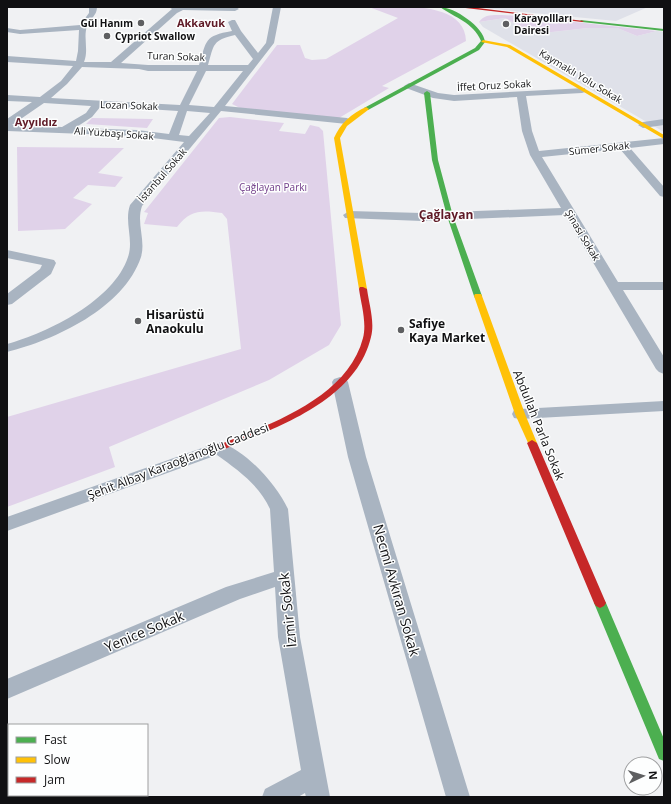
<svg xmlns="http://www.w3.org/2000/svg" width="671" height="804" viewBox="0 0 671 804" font-family="'Open Sans',sans-serif">
  <rect width="100%" height="100%" fill="#f0f1f3"/>
  <path fill="#dfe1e9" d="M473,7H648L616,21Z
    M505,18L534,34L588,28H617L637,36L657,31L664,32V132L483,27L479,22Z"/>
  <path fill="#e0d2e9" d="M369,7C397,7 465,0 466,41L382,86L389,88L339,118L240,108L232,104L277,45H300L305,58L312,60L326,59L398,18Z
    M502,15L520,16L657,31L637,36L617,28H588L534,34L505,18L479,22C484,14 494,15 502,15Z
    M230,117L284,123L279,131L305,134L310,125L319,127L323,131L341,325L329,345L269,380L109,447L115,467L7,507V417L241,349L227,219L222,213C201,210 190,210 177,227L144,224L148,213L144,212L219,118Z
    M92,118L153,119L147,128L86,124Z
    M17,147L124,148L98,173L123,177L115,187L88,185L73,198L92,204L65,229L18,231Z"/>
  <g fill="none" stroke-linecap="round" stroke-linejoin="round">
    <path fill="#a9b4c1" fill-rule="evenodd" d="M89,7H97C97,16 90,18 87,26C83,38 89,50 84,62H111L172,9L169,7H236L239,9L235,11L183,10L177,13L121,63L148,65H199C207,40 204,36 232,31L228,22L232,20H235L241,31L258,53L266,43L273,7H281L274,43L225,106L347,118L352,121L347,124L221,111L142,206C136,223 146,240 141,257C124,308 55,340 7,352V344C48,333 114,300 128,257C134,240 124,222 130,205L184,142L137,136L7,131V119L32,102L7,101V95L40,97L61,81L73,66L7,62V56L76,61L78,51L79,30L20,34L7,32V28L20,30L80,25L89,13ZM235,35L253,59L248,65H208C214,45 212,40 235,35ZM82,67L139,69L148,71H197L180,105L51,98L67,84ZM206,71H243L214,107L189,105ZM44,103L91,106L86,113L62,127L12,125ZM101,106L178,111L169,134L137,130L75,128L92,117ZM187,111L210,113L189,136L179,135Z
      M409,83L438,93L454,95L585,88V92L582,93L526,96L532,131L539,151L664,138V144L630,148L664,187V197L660,196L620,149L542,157L618,282H664V290H623L664,357V374L659,372L656,369L565,215L422,221L345,218L343,215L349,211L422,213L561,208L530,155L522,131L517,97L454,101L433,98L406,88L404,86Z
      M664,119V125L643,128L638,125L643,122Z
      M7,250L54,260L56,263L51,274L12,304L7,305V294L40,269L42,265L7,258Z
      M340,377L346,379L348,382L366,457L470,797H446L348,457L332,382L334,379Z
      M664,401V411L520,419L514,418L512,414L514,410L520,409Z
      M219,442C246,450 276,484 288,509L300,637L330,797H306L305,793L298,797H262L265,789L301,770L278,637L275,587L240,599L7,699V679L226,587L274,572L270,509C259,485 238,470 217,455L7,531V517Z"/>
    <path fill="#4caf50" fill-rule="evenodd" d="M440,7C454,7 484,27 485,42L479,50L368,110H364V108L475,48L481,41C473,22 455,18 440,7Z
      M580,20L664,29V31L582,22Z
      M427,91L430,93L438,160L453,216L482,296L481,298H475L474,296L447,216L432,160L424,93Z
      M600,598L604,600L606,603L664,739V761L659,759L594,603L596,600Z"/>
    <path fill="#ffc107" fill-rule="evenodd" d="M483,40L510,45L664,135V139L507,47L481,42Z
      M366,107L369,109L368,110L347,126L340,138L367,289L363,291L359,289L334,138C340,124 352,113 366,107Z
      M475,294H481L482,296L525,414L537,443L535,445H529L515,414L474,296Z"/>
    <path fill="#c62828" fill-rule="evenodd" d="M457,7H470L584,21L582,22Z
      M360,287H363L367,289C369,304 375,322 371,337C356,401 276,428 222,450H216L214,448L216,446C268,425 347,399 363,338C367,322 361,304 359,289Z
      M532,440L537,443L606,603L604,606L600,608L596,606L594,603L527,443Z"/>
  </g>
  <g fill="#5e5f61" stroke="#fdfefe" stroke-width="1.5">
    <circle cx="141" cy="23" r="4"/>
    <circle cx="506" cy="24" r="4"/>
    <circle cx="107" cy="36" r="4"/>
    <circle cx="138" cy="321" r="4"/>
    <circle cx="401" cy="330" r="4"/>
  </g>
  <g text-anchor="middle" dominant-baseline="central" stroke-width="3" stroke-linejoin="round" paint-order="stroke">
    <g font-size="10" font-weight="bold" fill="#101012" stroke="#fdfefe" text-anchor="start">
      <text x="514" y="18">Karayollları<tspan x="514" dy="12">Dairesi</tspan></text>
      <text x="133" y="23" text-anchor="end">Gül Hanım</text>
      <text x="115" y="36">Cypriot Swallow</text>
    </g>
    <g font-size="10" fill="#101012" stroke="#fdfefe">
      <text transform="translate(176 56) rotate(2)">Turan Sokak</text>
      <text transform="translate(581 76) rotate(31)">Kaymaklı Yolu Sokak</text>
      <text transform="translate(494 85) rotate(-3)">İffet Oruz Sokak</text>
      <text transform="translate(129 105) rotate(2)">Lozan Sokak</text>
      <text transform="translate(114 133) rotate(4)">Ali Yüzbaşı Sokak</text>
      <text transform="translate(599 148) rotate(-6)">Sümer Sokak</text>
      <text transform="translate(162 175) rotate(-49)">İstanbul Sokak</text>
      <text transform="translate(583 235) rotate(59)">Şinasi Sokak</text>
    </g>
    <g font-size="10" fill="#703b88" stroke="#fdfefe">
      <text x="273" y="187">Çağlayan Parkı</text>
    </g>
    <g font-size="11" font-weight="bold" fill="#5f1a26" stroke="#fdfefe">
      <text x="201" y="22">Akkavuk</text>
      <text x="36" y="121">Ayyıldız</text>
    </g>
    <g font-size="12" font-weight="bold" fill="#5f1a26" stroke="#fdfefe">
      <text x="446" y="214">Çağlayan</text>
    </g>
    <g font-size="12" font-weight="bold" fill="#101012" stroke="#fdfefe" text-anchor="start">
      <text x="146" y="314">Hisarüstü<tspan x="146" dy="14">Anaokulu</tspan></text>
      <text x="409" y="323">Safiye<tspan x="409" dy="14">Kaya Market</tspan></text>
    </g>
    <g font-size="12" fill="#101012" stroke="#fdfefe">
      <text transform="translate(539 425) rotate(68)">Abdullah Parla Sokak</text>
      <text transform="translate(178 461) rotate(-21)">Şehit Albay Karaoğlanoğlu Caddesi</text>
    </g>
    <g font-size="14" fill="#101012" stroke="#fdfefe">
      <text transform="translate(397 590) rotate(74)">Necmi Avkıran Sokak</text>
      <text transform="translate(287 610) rotate(-96)">İzmir Sokak</text>
      <text transform="translate(144 631) rotate(-23)">Yenice Sokak</text>
    </g>
  </g>
  <rect width="671" height="804" fill="none" stroke="#101012" stroke-width="16"/>
  <rect x="8" y="724" width="140" height="72" fill="#fdfefe" stroke="#9e9fa0"/>
  <rect x="16" y="737" width="20" height="6" fill="#4caf50" stroke="#9e9fa0"/>
  <text x="44" y="744" font-size="12" fill="#101012">Fast</text>
  <rect x="16" y="757" width="20" height="6" fill="#ffc107" stroke="#9e9fa0"/>
  <text x="44" y="764" font-size="12" fill="#101012">Slow</text>
  <rect x="16" y="777" width="20" height="6" fill="#c62828" stroke="#9e9fa0"/>
  <text x="44" y="784" font-size="12" fill="#101012">Jam</text>
  <g transform="translate(643 776) rotate(86)"><circle r="19" fill="#fdfefe" stroke="#9e9fa0"/>
  <path d="M0-3L7 15L0 10L-7 15Z" fill="#5e5f61"/>
  <text y="-6" font-size="11" font-weight="bold" text-anchor="middle" fill="#101012">N</text>
  </g>
</svg>
